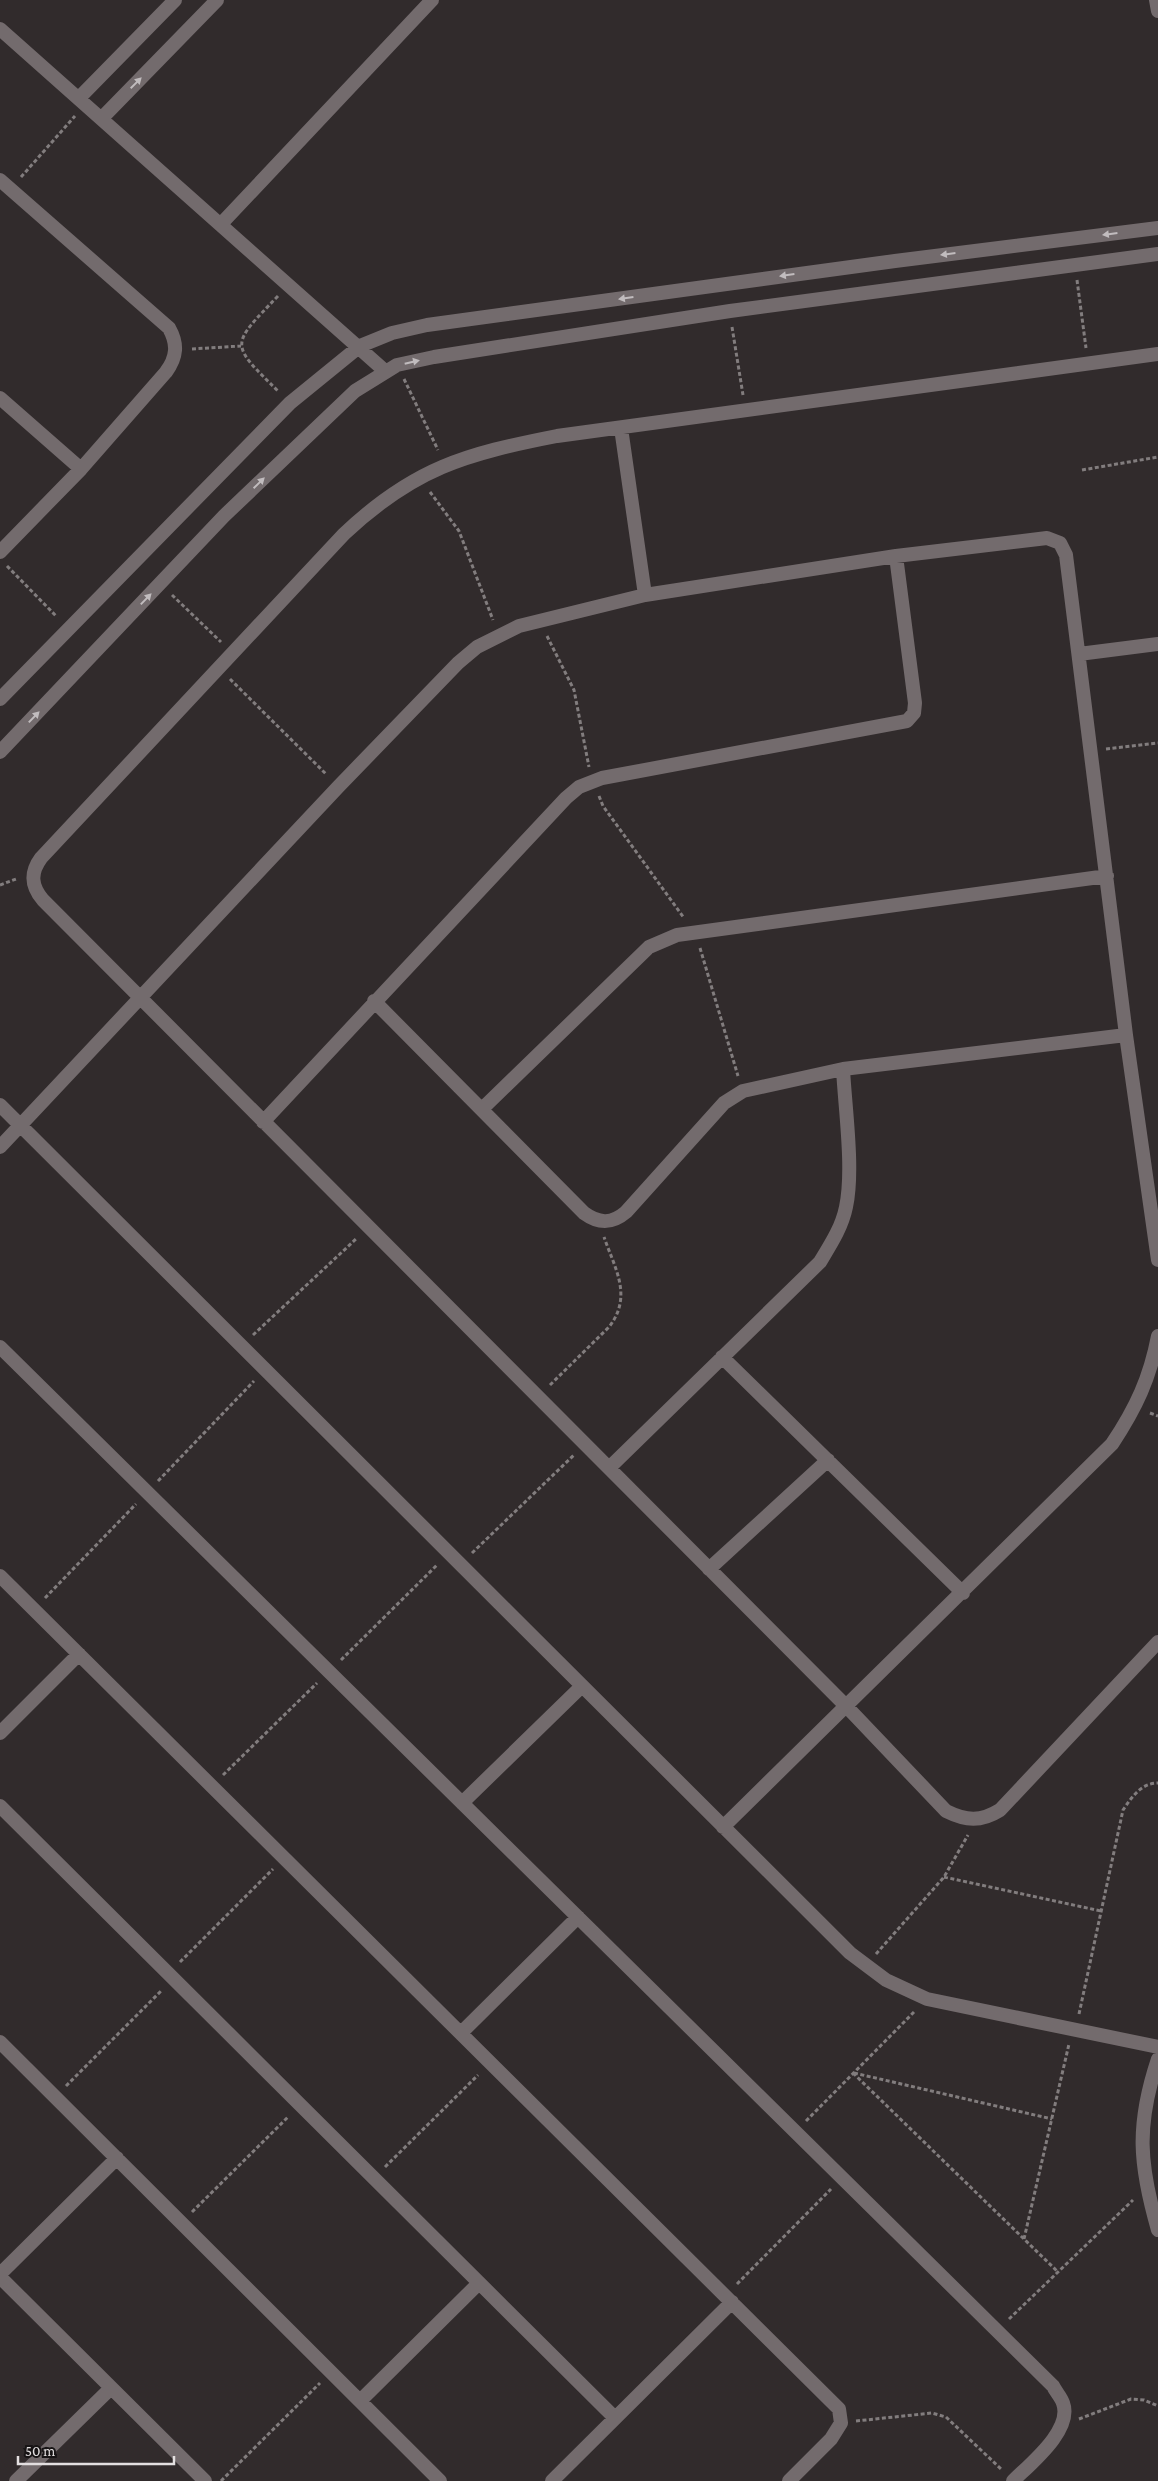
<svg xmlns="http://www.w3.org/2000/svg" width="1158" height="2481" viewBox="0 0 1158 2481" font-family="'Crimson Pro',serif">
  <rect width="100%" height="100%" fill="#312b2c"/>
  <g fill="none" stroke-linecap="round" stroke-linejoin="round">
    <path stroke="#827d7e" stroke-width="3" stroke-dasharray="4 2.5" stroke-linecap="butt" d="M21,177L75,116
      M1077,280L1086,348
      M278,296C230,346 229,343 279,392
      M732,327L743,395
      M192,349L241,346
      M404,379L438,450
      M1082,470L1158,457
      M430,492L459,531L493,620
      M7,566L57,617
      M172,595L221,642
      M547,636L574,690L589,767
      M230,679L327,775
      M1106,749L1158,743
      M599,796L603,806L684,918
      M0,885L16,879
      M700,948L738,1076
      M253,1335L356,1239
      M550,1385L609,1327C633,1296 615,1269 604,1237
      M1150,1413L1158,1416
      M158,1481L254,1381
      M472,1553L574,1455
      M45,1598L136,1504
      M341,1660L438,1564
      M223,1775L317,1683
      M944,1877L1101,1911
      M876,1954L944,1877L968,1835
      M180,1962L273,1869
      M1079,2014L1123,1810C1132,1797 1141,1783 1158,1783
      M853,2073L1058,2272
      M854,2073L1052,2119
      M66,2086L162,1990
      M806,2121L914,2012
      M385,2167L478,2075
      M192,2212L289,2116
      M1024,2239L1069,2044
      M737,2284L831,2189
      M1009,2319L1133,2200
      M1079,2419L1131,2399L1144,2400L1158,2406
      M856,2421L932,2413L946,2417L1001,2469
      M221,2481L320,2383"/>
    <path stroke="#736b6d" stroke-width="14" d="M1156,0L1158,11
      M0,29L385,371
      M79,98L175,0
      M102,118L217,0
      M0,180L169,328C178,344 177,357 166,372L81,469L0,552
      M221,224L432,0
      M1158,354L557,436C465,454 414,468 344,534L41,858C30,873 31,886 43,900L847,1707L946,1811C966,1821 981,1822 1000,1810L1158,1642
      M0,398L81,469
      M621,428L645,595
      M1079,654L1158,644
      M0,699L290,403L360,346L392,333L427,325L895,261L1158,228
      M0,752L224,516L355,391L397,365L434,357L730,311L1158,254
      M374,1001L584,1213C599,1224 612,1224 626,1212L724,1103L743,1091L843,1069L1126,1035
      M0,1105L850,1953L886,1980L927,1999L1158,2047
      M482,1109L649,947L677,935L1107,876
      M263,1122L566,798L579,787L602,778L907,721L914,713L915,703L896,556
      M0,1147L339,786L458,663L477,647L519,626L645,595L896,556L1047,538L1060,543L1066,555L1126,1035L1158,1260
      M0,1347L1053,2386C1056,2392 1061,2397 1063,2403C1073,2430 1030,2464 1013,2481
      M722,1357L963,1593
      M609,1468L820,1262C831,1244 842,1227 846,1207C854,1170 845,1108 843,1069
      M709,1569L828,1460
      M0,1576L839,2409L841,2423L831,2439L789,2481
      M0,1733L79,1654
      M462,1803L582,1686
      M0,1806L615,2418
      M723,1827L1112,1444C1136,1408 1150,1378 1158,1336
      M461,2033L578,1917
      M0,2042L440,2481
      M1158,2059C1136,2125 1139,2164 1158,2230
      M0,2274L117,2158
      M0,2277L205,2481
      M360,2401L479,2283
      M16,2481L111,2388
      M552,2481L732,2302"/>
  </g>
  <defs><path id="oneway-solid" d="M-6-.8H1V-3.2L6.5 0L1 3.2V.8H-6Z" transform="scale(1.25)"/></defs>
  <g fill="#c1bcbe">
    <use href="#oneway-solid" transform="translate(136 83) rotate(-45)"/>
    <use href="#oneway-solid" transform="translate(1110 234) rotate(173)"/>
    <use href="#oneway-solid" transform="translate(948 254) rotate(173)"/>
    <use href="#oneway-solid" transform="translate(787 275) rotate(172)"/>
    <use href="#oneway-solid" transform="translate(626 298) rotate(172)"/>
    <use href="#oneway-solid" transform="translate(412 362) rotate(-13)"/>
    <use href="#oneway-solid" transform="translate(259 483) rotate(-44)"/>
    <use href="#oneway-solid" transform="translate(146 599) rotate(-46)"/>
    <use href="#oneway-solid" transform="translate(34 717) rotate(-46)"/>
  </g>
  <path d="M18 2456v8h156v-8" fill="none" stroke="#e3dfe0" stroke-width="2.5"/>
  <text x="25" y="2456" font-size="15" fill="#e3dfe0" stroke="#171415" stroke-width="4" paint-order="stroke">50 m</text>
</svg>
